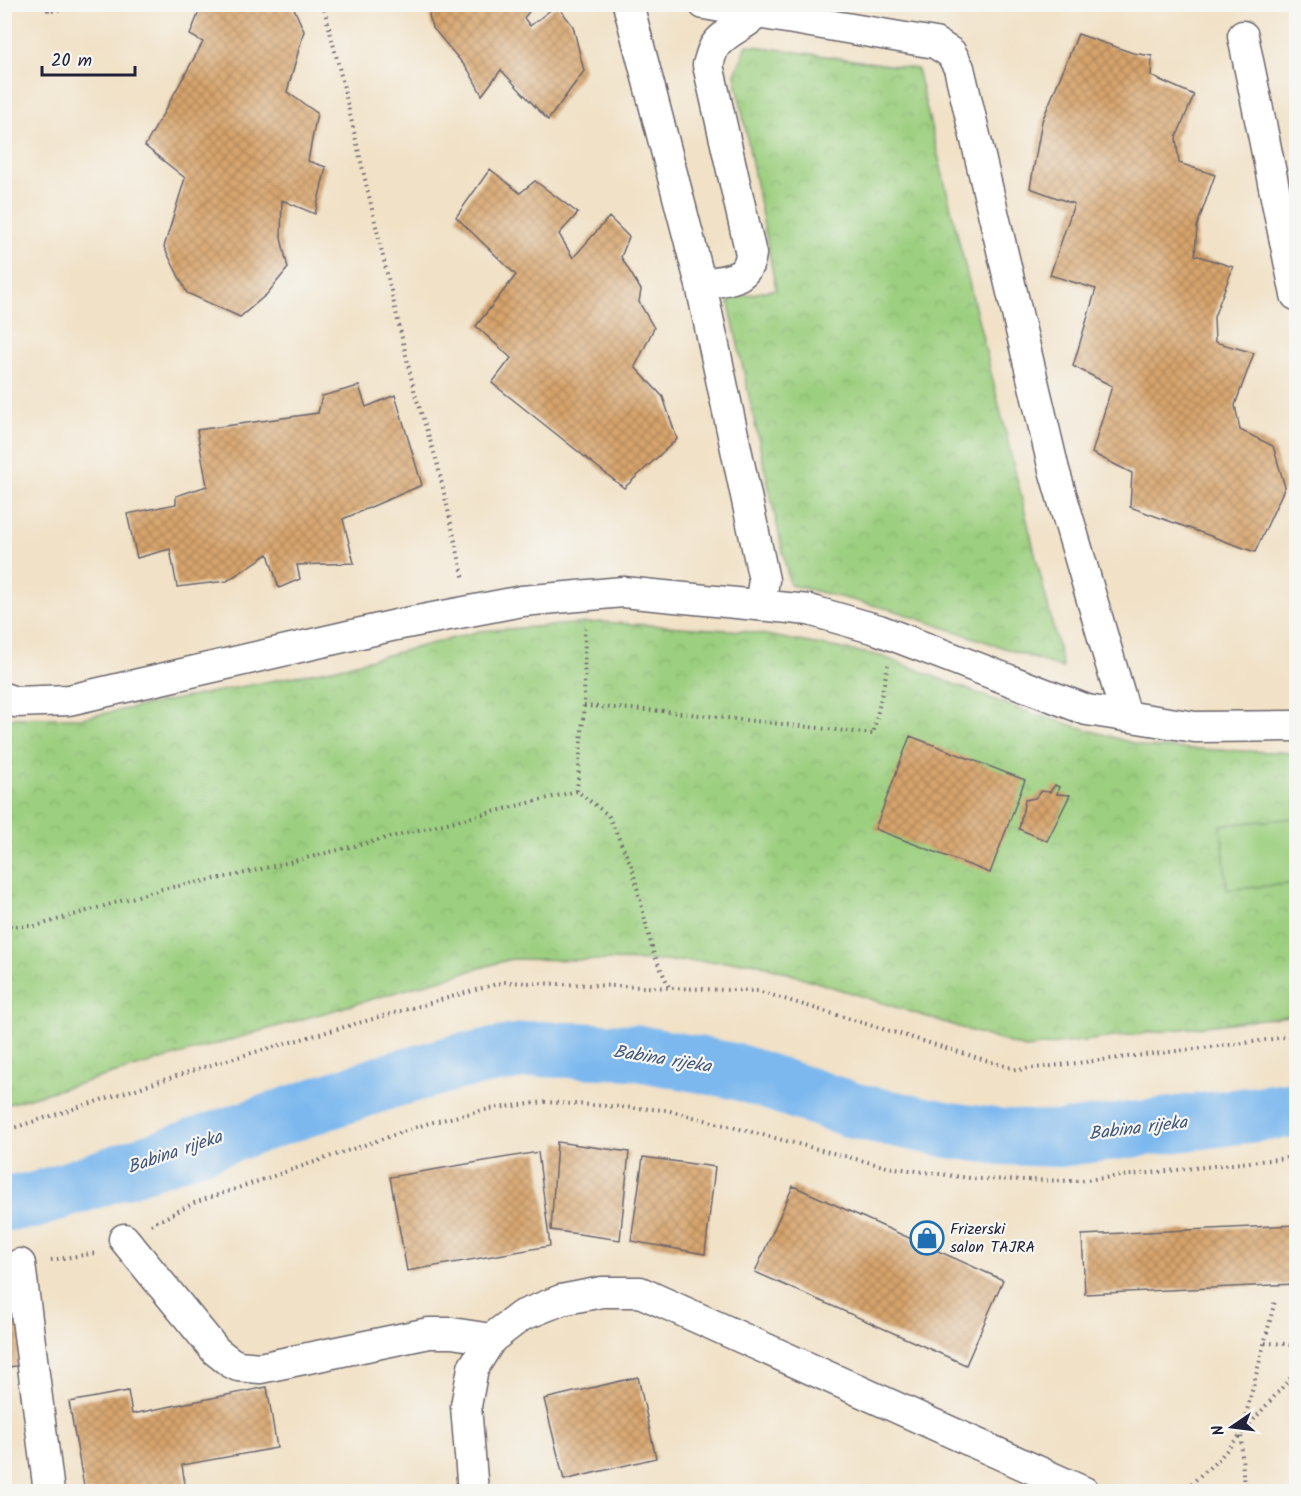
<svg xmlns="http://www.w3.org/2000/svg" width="1301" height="1496" viewBox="0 0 1301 1496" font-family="Kalam,sans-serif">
  <defs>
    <pattern id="park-crowns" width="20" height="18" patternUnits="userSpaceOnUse" patternTransform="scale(1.5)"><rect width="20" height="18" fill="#9ccf7f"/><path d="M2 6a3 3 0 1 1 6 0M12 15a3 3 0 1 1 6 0" fill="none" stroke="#86b16f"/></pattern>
    <pattern id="building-cross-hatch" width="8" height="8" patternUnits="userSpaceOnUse" patternTransform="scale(1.5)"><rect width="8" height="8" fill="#d7a46c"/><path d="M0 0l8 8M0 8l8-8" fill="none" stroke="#ae855a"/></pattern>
  </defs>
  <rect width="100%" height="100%" fill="#f6f6f2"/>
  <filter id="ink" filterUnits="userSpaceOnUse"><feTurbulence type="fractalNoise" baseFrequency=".0167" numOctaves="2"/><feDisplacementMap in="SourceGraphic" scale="12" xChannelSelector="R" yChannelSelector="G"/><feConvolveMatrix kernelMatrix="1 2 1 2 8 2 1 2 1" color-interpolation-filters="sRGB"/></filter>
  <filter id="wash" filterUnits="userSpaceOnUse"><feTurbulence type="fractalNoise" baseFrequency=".008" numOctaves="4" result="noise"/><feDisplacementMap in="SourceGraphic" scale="24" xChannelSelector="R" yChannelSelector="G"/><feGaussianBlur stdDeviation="1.35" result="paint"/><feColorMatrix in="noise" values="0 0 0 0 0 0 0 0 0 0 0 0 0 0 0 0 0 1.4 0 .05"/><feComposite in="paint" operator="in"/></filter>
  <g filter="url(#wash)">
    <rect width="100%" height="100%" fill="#f1e1c6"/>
    <path fill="url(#park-crowns)" stroke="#5f785d" stroke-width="1.5" d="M747,45L917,69L1063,668L893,610L790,585L728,299L776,289L735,74Z
      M601,622L744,631L881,656L1021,710L1146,747L1296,753V1015L1025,1048L753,962L511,959L5,1105V718H81L337,668L480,631Z"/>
    <path fill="#9ccf7f" stroke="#5f785d" stroke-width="1.5" d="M1296,818V883L1227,890L1221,825Z"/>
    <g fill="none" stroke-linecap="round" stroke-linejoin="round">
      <path stroke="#7bb8ee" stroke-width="56" d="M4,1203L33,1201L389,1081L458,1062L534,1049L633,1052L738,1072L855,1111L949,1130L1002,1137L1060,1139L1296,1109"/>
    </g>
    <g id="blocks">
      <path fill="url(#building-cross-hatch)" d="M202,4H292L304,31L287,92L317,113L308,161L326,167L315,214L282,200L281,238L288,268L267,294L240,317L187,293L164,247L185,178L145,146L203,42L190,35Z
        M435,4H535L524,18L530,26L557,5L573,26L584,71L548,120L501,70L482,95L469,71L432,27L429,15Z
        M1078,34L1133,53L1152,56L1151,76L1194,95L1176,138L1179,163L1215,175L1197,226L1195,255L1233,267L1214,317L1215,342L1254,353L1235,405L1240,430L1273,446L1285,487L1255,552L1130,507L1132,473L1092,453L1112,386L1073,366L1096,289L1050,275L1074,204L1030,188L1042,121Z
        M490,169L520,193L535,181L578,213L559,234L573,258L609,217L629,237L621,257L641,290L639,302L654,328L635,367L663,397L677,439L624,488L492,383L511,358L476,326L516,275L456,217Z
        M359,386L366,407L395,395L422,485L343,519L354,563L297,565L300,579L279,588L268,554L227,581L177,587L170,549L137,558L127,514L176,504V496L207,486L197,430L318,413L322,396Z
        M910,736L1025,780L990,873L875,829Z
        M1055,785L1059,787L1057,794L1070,795L1047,841L1019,829L1025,800L1035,798L1041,791L1050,792Z
        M557,1142L629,1152L620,1240L551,1230Z
        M538,1152L550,1246L407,1271L390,1177Z
        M643,1157L715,1167L705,1254L631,1241Z
        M793,1186L1003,1280L966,1365L755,1272Z
        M1296,1225V1284L1085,1294L1082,1235Z
        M19,1289L32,1363L4,1368V1292Z
        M638,1377L656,1458L564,1480L544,1399Z
        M267,1387L277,1448L182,1465L186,1492H85L69,1402L128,1391L132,1414Z"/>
    </g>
  </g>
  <g filter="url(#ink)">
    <use href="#blocks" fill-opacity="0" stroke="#6a656c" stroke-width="1.5"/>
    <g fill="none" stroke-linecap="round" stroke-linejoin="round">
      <defs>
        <path id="minor" d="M628,4L701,285L764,580L760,605
          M704,4L935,43L951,53L959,68L1054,470L1126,716
          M1243,36L1296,295
          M701,285C725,279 748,282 751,254L708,65C710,59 711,52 715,46C727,28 755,24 762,4
          M4,698L15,702L69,700L396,625L522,601L623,592L809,610L879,630L1087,710L1195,727L1296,726
          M124,1239L216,1351L230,1362L238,1366L260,1368L429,1333H452L491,1339
          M20,1264L49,1492
          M473,1492L466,1406L473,1368L491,1339L521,1316L561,1300L602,1292H640L1084,1492"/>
      </defs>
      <use href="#minor" stroke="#6a656c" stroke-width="33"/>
      <path stroke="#6a656c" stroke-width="4" stroke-dasharray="1.5 4.5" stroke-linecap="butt" d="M48,4V12L83,4
        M323,4L339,67L415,394L437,462L464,580
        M584,706L663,711L873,734L888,665
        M577,791L584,706L585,627
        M4,926H36L162,889L237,875L577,791L608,815L632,867L653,952L669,987
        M4,1131L220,1062L504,982L758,991L1018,1070L1253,1042L1296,1035
        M151,1225L194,1203L429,1123L489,1109L545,1102L666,1110L887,1167L977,1179L1076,1181L1296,1157
        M51,1260L97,1253
        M1265,1343L1287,1344L1296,1347
        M1182,1492L1218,1460L1296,1372
        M1244,1492L1241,1434L1275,1301"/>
      <use href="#minor" stroke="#fff" stroke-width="30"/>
    </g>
  </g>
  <defs>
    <symbol id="shop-ring" viewBox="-11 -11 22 22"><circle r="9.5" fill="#f6f6f2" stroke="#1f6fb2" stroke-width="1.5"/><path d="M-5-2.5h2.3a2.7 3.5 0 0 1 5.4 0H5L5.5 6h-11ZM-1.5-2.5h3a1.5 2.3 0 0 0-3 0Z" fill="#1f6fb2"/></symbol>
  </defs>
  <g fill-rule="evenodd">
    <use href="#shop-ring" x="908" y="1219" width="38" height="38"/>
  </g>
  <g text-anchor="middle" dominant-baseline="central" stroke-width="4.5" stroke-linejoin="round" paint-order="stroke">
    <g font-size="16" fill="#22223b" stroke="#f6f6f2" text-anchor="start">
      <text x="950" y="1229">Frizerski<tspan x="950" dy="18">salon TAJRA</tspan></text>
    </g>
    <g font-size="18" font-style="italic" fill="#41567a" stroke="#f6f6f2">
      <text transform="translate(662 1060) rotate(9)">Babina rijeka</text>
      <text transform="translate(1138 1129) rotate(-7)">Babina rijeka</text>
      <text transform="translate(175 1153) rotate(-19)">Babina rijeka</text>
    </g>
  </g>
  <rect width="1301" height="1496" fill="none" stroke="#f6f6f2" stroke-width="24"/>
  <g transform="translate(1232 1427) rotate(256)" stroke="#f6f6f2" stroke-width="4.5" paint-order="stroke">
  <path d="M0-4.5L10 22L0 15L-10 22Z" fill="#22223b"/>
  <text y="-9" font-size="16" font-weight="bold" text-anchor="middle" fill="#22223b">N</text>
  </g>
  <path d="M42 66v9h93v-9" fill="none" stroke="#22223b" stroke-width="3"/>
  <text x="51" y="66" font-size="18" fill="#22223b" stroke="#f6f6f2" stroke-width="4.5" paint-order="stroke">20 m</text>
</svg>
